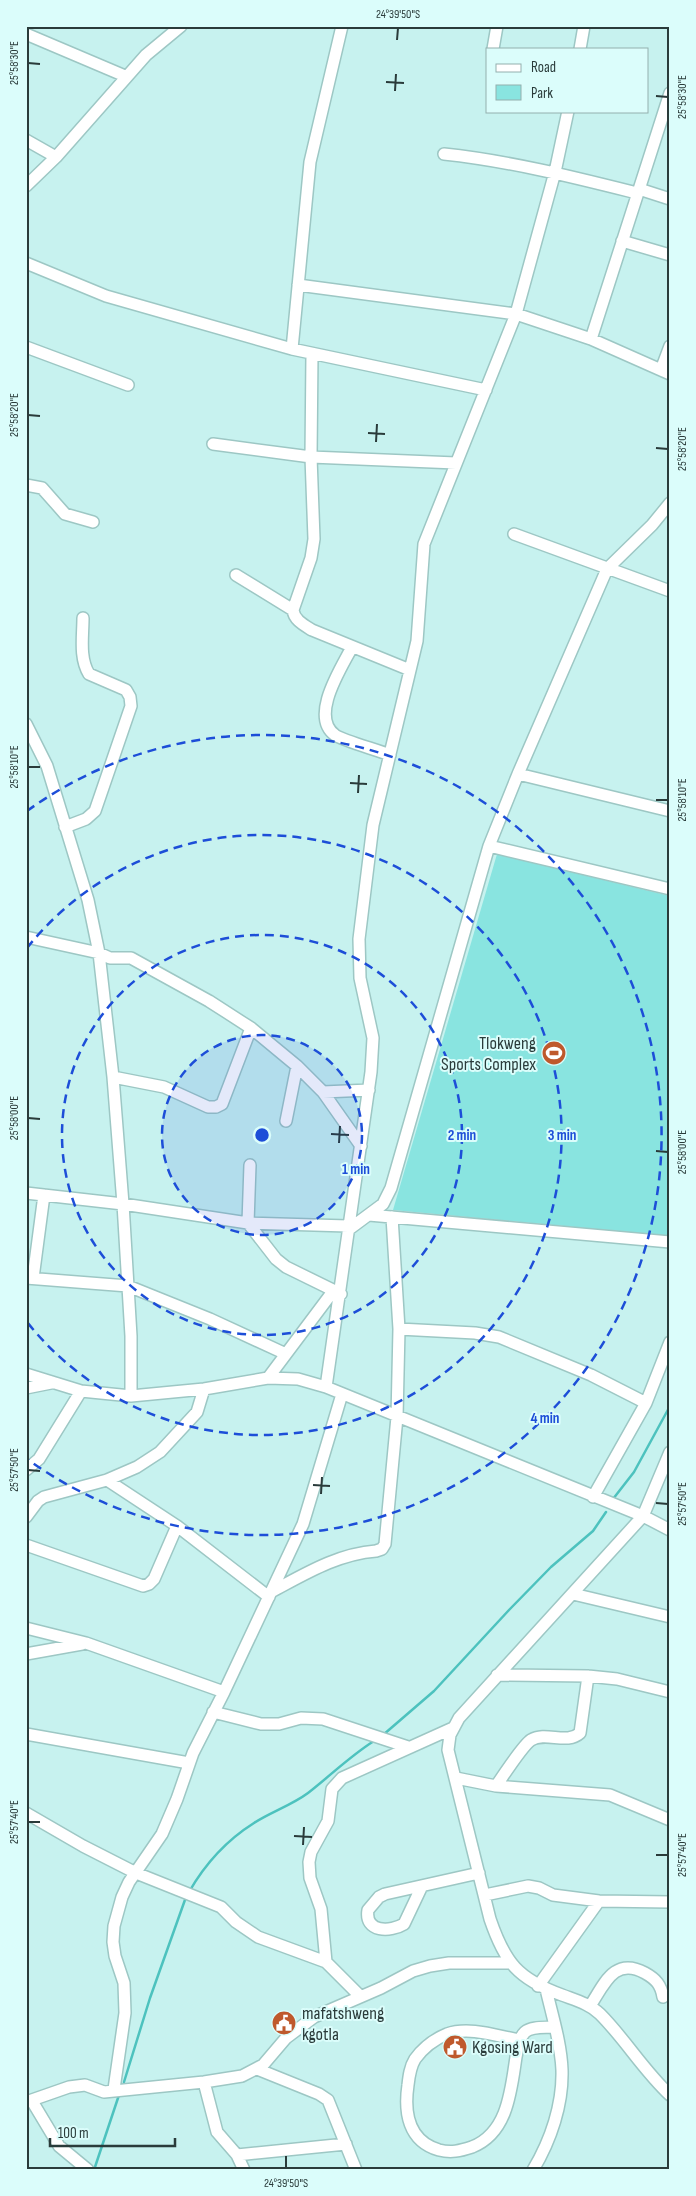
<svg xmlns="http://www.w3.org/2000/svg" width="696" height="2196" viewBox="0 0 696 2196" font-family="'Sofia Sans Condensed',sans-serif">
  <rect width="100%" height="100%" fill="#c7f2ef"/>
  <path fill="#89e4e0" d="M497,854L670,896V1236L393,1210Z"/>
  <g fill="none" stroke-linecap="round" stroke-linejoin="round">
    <path stroke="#4dc2be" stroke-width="2.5" d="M613,1499L634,1472L670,1406
      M383,1735L434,1691L509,1610L551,1567L593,1531L606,1512
      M189,1892C205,1864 227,1840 254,1823C271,1812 292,1805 308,1793C330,1776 350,1756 374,1741
      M124,2082L150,1998L186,1897
      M94,2170L119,2095"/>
    <defs>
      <path id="minor" d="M26,34L125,76
        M493,49L497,26
        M580,49L584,26
        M26,140L56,157
        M444,154C510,161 573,177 637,193
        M26,186L56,157L146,55L181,26
        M639,189L670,199
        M622,241L670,255
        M26,263L106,296L292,349L486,390
        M298,285L516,314L591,339L670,374
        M591,339L670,93
        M26,347L128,385
        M292,349L310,162L342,26
        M661,370L670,346
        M213,444L311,457L456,463
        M26,485L42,488L65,514L93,522
        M514,534L670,591
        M236,575L293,610C294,620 304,625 312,630L410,670
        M293,610L311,558L314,539L311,457L312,354
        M352,647C342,667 309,716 335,735C344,741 378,750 390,755
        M26,724L47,766L88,900L99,953L113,1077L123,1204L131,1336V1396
        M518,774L670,811
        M65,827L86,819L95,811L131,706L130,697L126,690L89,674C79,658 83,636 83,618
        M489,846L670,889
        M26,937L99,953L110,958H131L209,1001L251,1028L297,1066L323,1092L361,1146
        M113,1077L164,1087L208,1107H216L222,1104L251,1028
        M323,1092L369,1090
        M286,1121L297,1066
        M250,1165L248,1223L276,1259L286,1267L341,1294
        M26,1193L123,1204L248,1223L348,1226
        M369,1215L670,1242
        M348,1230L383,1204L391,1188L489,846L518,774L607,569L652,525L670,503
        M26,1278L128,1286L210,1319L286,1354
        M33,1278L44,1195
        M399,1329L475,1333L499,1337L591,1375L646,1403
        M26,1374L81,1391L131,1396L204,1389L268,1378L298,1379L326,1387L643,1516L670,1530
        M268,1378L334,1290
        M326,1387L371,1072L373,1038L360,978L359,939L373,825L417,641L424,544L516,314L555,172L568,111
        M26,1388L51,1383
        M670,1452L643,1516L459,1718L450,1735L448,1750L490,1919C505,1963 518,1979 562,1995C575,2000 590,2004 600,2014C625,2039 644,2071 670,2095
        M26,1470L39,1459L81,1391
        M107,1480L177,1526L269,1597
        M593,1497L646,1403L670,1342
        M26,1517L38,1501L44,1497L107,1480L137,1467L160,1452L197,1412L204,1389
        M26,1545L143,1586L149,1584L154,1579L177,1526
        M271,1592C305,1574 337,1554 376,1551L382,1549L385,1544L397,1417L399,1329L392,1217
        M573,1594L670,1617
        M26,1628L86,1643L224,1692
        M26,1654L82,1644
        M497,1675L588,1676L617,1679L670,1692
        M213,1712L261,1724H279L301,1718L323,1719L408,1747
        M26,1734L189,1763
        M456,1778L496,1786L610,1795L670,1820
        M496,1786C503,1776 523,1745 531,1740C546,1731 567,1745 580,1733L588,1676
        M26,1813L83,1846L136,1873L221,1907L236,1922L258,1937L326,1962
        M422,1886L404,1924C391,1932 364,1933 368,1910L379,1897L385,1894L479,1873
        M485,1895L528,1886L539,1888L553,1895L599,1901L670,1902
        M538,1986L599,1901
        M360,1996L326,1962L321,1909L310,1878L309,1862L311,1852L328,1821L332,1789L342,1778L453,1728
        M590,2006C604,1985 614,1956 645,1973C656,1979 661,1985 663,1997
        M519,2040C497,2036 469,2026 447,2034C435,2039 423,2048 415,2059C410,2067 409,2076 408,2085C404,2112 408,2141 439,2150C451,2153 460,2151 472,2147C508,2133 511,2090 516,2057C518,2048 518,2039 525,2032C532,2026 546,2028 554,2027
        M257,2069L319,2094L328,2100L356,2170
        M204,2082L217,2132L237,2155L244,2170
        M114,2089L125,2013L124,1983L115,1956L113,1942L114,1926L122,1897L129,1882L162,1834L177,1799L193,1753L224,1692L303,1524L342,1394
        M32,2101L59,2146L88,2170
        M26,2102L69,2087L85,2085L104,2092L204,2082L242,2076L263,2065L286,2038L314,2017L381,1988L413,1971L430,1966L449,1963H510
        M237,2155L346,2144
        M533,2170C551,2140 563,2104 562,2070C561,2043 552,2015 546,1989"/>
    </defs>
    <use href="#minor" stroke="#9dc7c4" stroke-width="14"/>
    <use href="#minor" stroke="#fff" stroke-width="11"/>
  </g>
  <path fill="none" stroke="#2a3b3a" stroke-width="2" d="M397,40L398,28M28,63L40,64M386,82L404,83M395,91L396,74M656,96L668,97M28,415L40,416M368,433L385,434M376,442L377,424M656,448L668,449M28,767H40M350,783L367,784M358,793L359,775M656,800H668M28,1118L40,1119M331,1134L349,1135M339,1143L340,1126M656,1151L668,1152M28,1470L40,1471M313,1485L330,1486M321,1494L322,1477M656,1503L668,1504M28,1822H40M294,1836L312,1837M303,1845L304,1827M656,1855H668M286,2168V2156"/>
  <circle cx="262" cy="1135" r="100" fill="#1d4ed8" fill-opacity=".12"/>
  <g fill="none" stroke="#1d4ed8" stroke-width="2.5" stroke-dasharray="9 6">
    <circle cx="262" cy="1135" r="100"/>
    <circle cx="262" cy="1135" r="200"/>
    <path d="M27 948A300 300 0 1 1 27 1322"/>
    <path d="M27 811A400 400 0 1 1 27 1459"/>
  </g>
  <defs>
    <symbol id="stadium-disc" viewBox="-11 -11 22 22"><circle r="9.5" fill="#bf592c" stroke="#dbfdfb"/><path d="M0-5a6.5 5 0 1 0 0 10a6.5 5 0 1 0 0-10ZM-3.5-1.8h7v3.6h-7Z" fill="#fff"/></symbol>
    <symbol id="civic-disc" viewBox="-11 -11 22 22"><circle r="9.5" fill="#bf592c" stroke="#dbfdfb"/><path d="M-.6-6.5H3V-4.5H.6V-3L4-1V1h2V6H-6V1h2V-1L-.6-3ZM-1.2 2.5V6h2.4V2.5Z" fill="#fff"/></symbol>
  </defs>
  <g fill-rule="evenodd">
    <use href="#stadium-disc" x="540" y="1039" width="28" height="28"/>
    <use href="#civic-disc" x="270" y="2009" width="28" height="28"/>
    <use href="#civic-disc" x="441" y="2033" width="28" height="28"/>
  </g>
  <g text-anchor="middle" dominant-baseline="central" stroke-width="4" stroke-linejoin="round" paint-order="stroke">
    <g font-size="18" fill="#2a3b3a" stroke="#dbfdfb" text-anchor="start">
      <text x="536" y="1043" text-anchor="end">Tlokweng<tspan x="536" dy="21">Sports Complex</tspan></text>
      <text x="302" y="2013">mafatshweng<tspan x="302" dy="21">kgotla</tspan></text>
      <text x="472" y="2047">Kgosing Ward</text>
    </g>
  </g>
  <circle cx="262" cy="1135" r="8" fill="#1d4ed8" stroke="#dbfdfb" stroke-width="2.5"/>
  <g font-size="15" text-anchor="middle" font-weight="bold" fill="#1d4ed8" stroke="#dbfdfb" stroke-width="4" stroke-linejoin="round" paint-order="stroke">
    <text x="462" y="1140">2 min</text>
    <text x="562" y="1140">3 min</text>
    <text x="356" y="1174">1 min</text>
    <text x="545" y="1423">4 min</text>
  </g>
  <rect width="696" height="2196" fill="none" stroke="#dbfdfb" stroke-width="55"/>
  <rect x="486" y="48" width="162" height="65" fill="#dbfdfb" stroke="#94afae"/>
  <rect x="496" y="64" width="25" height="8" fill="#ffffff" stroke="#94afae"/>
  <text x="531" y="72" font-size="15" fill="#2a3b3a">Road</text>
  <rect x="496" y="85" width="25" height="15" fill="#89e4e0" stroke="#94afae"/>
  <text x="531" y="98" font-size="15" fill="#2a3b3a">Park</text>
  <path d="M50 2138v8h125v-8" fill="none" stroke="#2a3b3a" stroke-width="2.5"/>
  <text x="58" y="2138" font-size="15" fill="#2a3b3a" stroke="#dbfdfb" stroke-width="4" paint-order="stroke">100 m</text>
  <rect x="28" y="28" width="640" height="2140" fill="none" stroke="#2a3b3a" stroke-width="2"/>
  <g font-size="12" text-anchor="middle" fill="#2a3b3a">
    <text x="398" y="18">24°39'50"S</text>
    <text transform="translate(14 63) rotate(-90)" y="4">25°58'30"E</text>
    <text transform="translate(682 97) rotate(-90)" y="4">25°58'30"E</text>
    <text transform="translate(14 415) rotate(-90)" y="4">25°58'20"E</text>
    <text transform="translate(682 449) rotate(-90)" y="4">25°58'20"E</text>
    <text transform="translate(14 767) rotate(-90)" y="4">25°58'10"E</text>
    <text transform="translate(682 800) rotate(-90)" y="4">25°58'10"E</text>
    <text transform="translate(14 1118) rotate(-90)" y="4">25°58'00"E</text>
    <text transform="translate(682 1152) rotate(-90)" y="4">25°58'00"E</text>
    <text transform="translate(14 1470) rotate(-90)" y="4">25°57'50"E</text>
    <text transform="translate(682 1504) rotate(-90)" y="4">25°57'50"E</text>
    <text transform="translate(14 1822) rotate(-90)" y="4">25°57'40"E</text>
    <text transform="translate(682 1855) rotate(-90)" y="4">25°57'40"E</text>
    <text x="286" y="2187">24°39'50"S</text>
  </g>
</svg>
